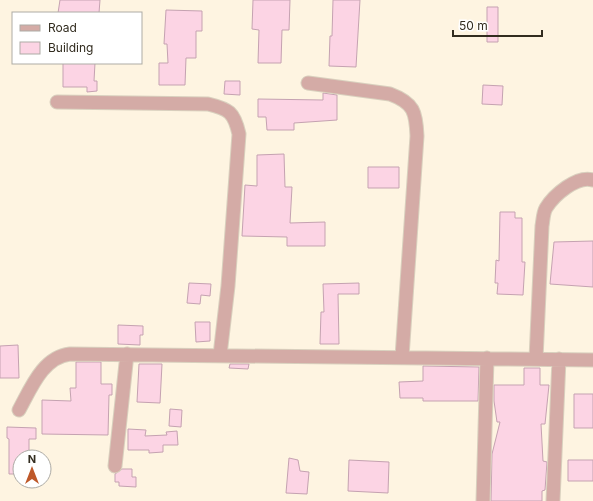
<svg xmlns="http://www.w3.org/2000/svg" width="593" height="501" viewBox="0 0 593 501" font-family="Inter,sans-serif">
  <rect width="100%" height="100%" fill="#fef4e1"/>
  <path fill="#fcd4e4" stroke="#c5a2b1" d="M60,0H100L99,13H58Z
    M253,0H290L289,30H282L281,63H258L259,30L252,29Z
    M333,0H360L356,67L329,66L330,36H332Z
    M487,7H498V42H487Z
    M166,10L202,11V31H196V58H186L185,85H159V63H168L167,44H164Z
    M63,63H95L94,81H97V91L87,92V87H63Z
    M225,81H240V95L224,94Z
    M483,85L503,86L502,105L482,104Z
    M323,93L337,95V120L294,123V130H267L266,117H258V99L323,100Z
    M284,154L285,187H292L290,223L325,222V246H287V237L242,236L245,185L257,186V155Z
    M368,167H399V188H368Z
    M500,212H515V218H522V262H525L523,295L497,294L498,283H495L496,260L499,261Z
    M593,241V287L550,284L554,242Z
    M189,283L211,284L210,296L201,295L200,304L187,303Z
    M359,283V294H338L339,344H320L321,312H324L323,284Z
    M195,322H210V341L196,342Z
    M118,325L143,326V335H140V345L118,344Z
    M18,345L19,378H0V346Z
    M76,362H101V384H112V395H109L108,435L42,434V400L71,401L70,388H76Z
    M139,364H162L160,403L137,402Z
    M230,364H249L248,369L229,368Z
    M423,366L479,367L478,401H423V398H400L399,382L423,381Z
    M524,368H540V385H549L545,424H541L543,461L547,462L545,490L542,491V501H491L492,454L500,422H497L494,401V385H524Z
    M574,394H593V428H574Z
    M170,409L182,410L181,427L169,426Z
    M7,427L36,428V439H29V457H20V474H9V439L7,438Z
    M128,429L146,430L145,436L167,435L166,432L177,431L178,445H163V452L149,453V450H128Z
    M289,458L298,460L300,471L309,472L307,494L286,493Z
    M349,460L389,462L388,493L348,491Z
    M568,460H593V481H568Z
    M122,469H132V477H136V487L119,486V482H115V474Z"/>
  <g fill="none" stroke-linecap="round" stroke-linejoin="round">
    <defs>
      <path id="minor" d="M308,83L390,94C414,103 416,112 417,136L402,357
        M57,102L208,104C229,109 234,112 239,134L228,286L220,355
        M536,359L542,226C543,221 543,213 546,208C554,195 577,175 593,180
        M19,410C31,388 43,357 70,354L593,360
        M115,466L127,354
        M483,501L487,358
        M553,501L559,359"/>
    </defs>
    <use href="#minor" stroke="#d9d0be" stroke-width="15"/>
    <use href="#minor" stroke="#d4aba6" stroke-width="13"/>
  </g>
  <rect x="12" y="12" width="130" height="52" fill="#ffffff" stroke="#adaba5"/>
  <rect x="20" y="25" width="20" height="6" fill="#d4aba6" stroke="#adaba5"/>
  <text x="48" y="32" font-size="12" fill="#322c1f">Road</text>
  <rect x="20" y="42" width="20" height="12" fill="#fcd4e4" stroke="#adaba5"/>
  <text x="48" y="52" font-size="12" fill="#322c1f">Building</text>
  <g transform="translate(32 469)"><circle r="19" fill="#ffffff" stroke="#adaba5"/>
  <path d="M0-3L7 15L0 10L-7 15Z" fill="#be5829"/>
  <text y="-6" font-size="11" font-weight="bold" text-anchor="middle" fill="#322c1f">N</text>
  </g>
  <path d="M453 30v6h89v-6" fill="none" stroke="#322c1f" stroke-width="2"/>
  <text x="459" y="30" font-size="12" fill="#322c1f" stroke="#ffffff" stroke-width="3" paint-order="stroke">50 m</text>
</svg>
